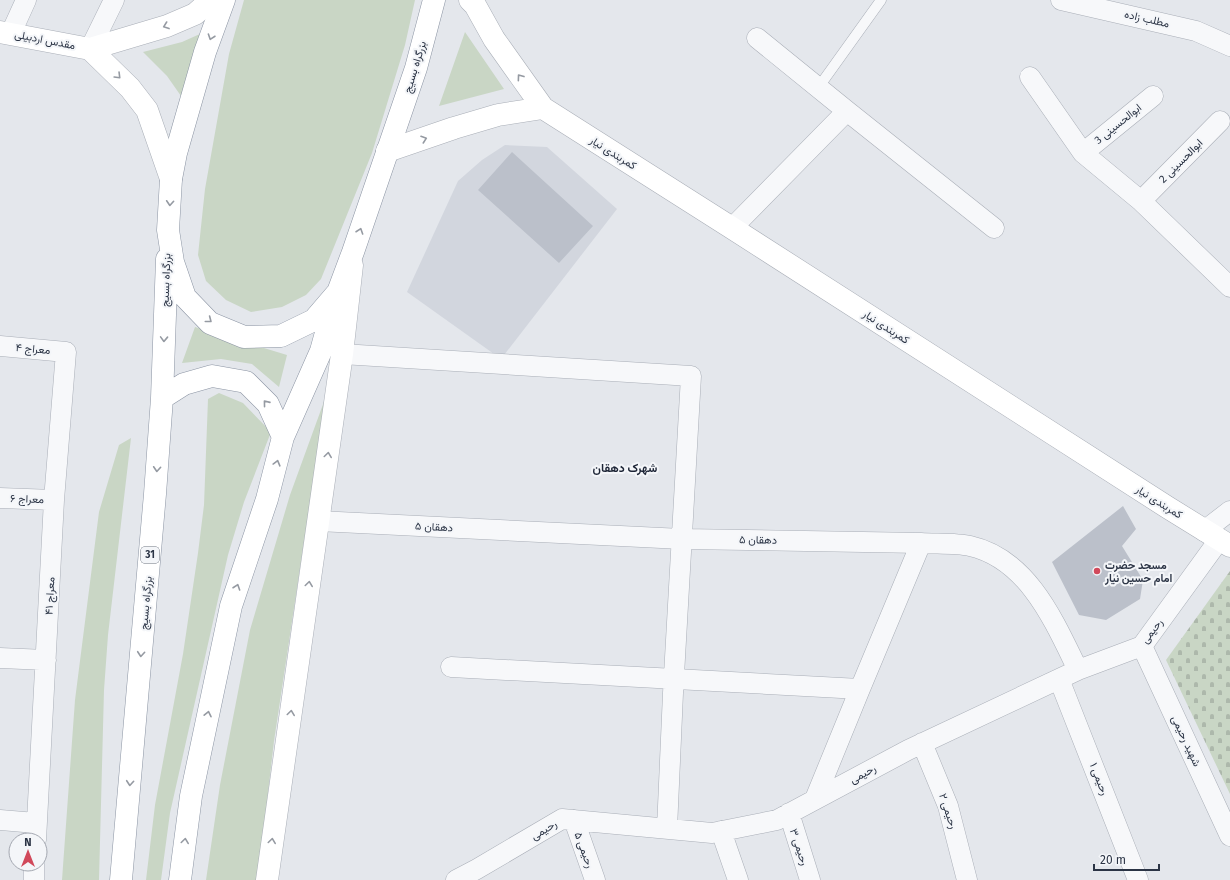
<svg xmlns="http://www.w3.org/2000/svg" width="1230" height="880" viewBox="0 0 1230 880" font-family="'Fira Sans',Vazirmatn,sans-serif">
  <defs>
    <pattern id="cemetery-stones" width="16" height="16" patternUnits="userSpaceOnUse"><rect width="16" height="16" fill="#c9d6c5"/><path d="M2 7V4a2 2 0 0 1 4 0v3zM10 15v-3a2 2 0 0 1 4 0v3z" fill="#adb8ab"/></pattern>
  </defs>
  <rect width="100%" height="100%" fill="#e4e7ec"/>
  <path fill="#d2d6de" d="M505,145L547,147L617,209L501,359L407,292L458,181L482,160Z"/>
  <path fill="#c9d6c5" d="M244,0H415L405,45L372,153L321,279L306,295L282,307L251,312L226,300L206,281L198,255L205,189L229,54Z
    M211,29L188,106L167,76L143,52L182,42Z
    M465,32L504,89L439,106Z
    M195,327L287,355L279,387L252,364L221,359L182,363Z
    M219,393L243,403L271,432L244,502L228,555L170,813L161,880H146L155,805L183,654L198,553L204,505L208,399Z
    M326,396L274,741L258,880H206L220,785L250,630L290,495Z
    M131,438L108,635L104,690L99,880H62L75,700L99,512L119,445Z"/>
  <path fill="url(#cemetery-stones)" d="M1230,571V794L1166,660Z"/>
  <path fill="#bbc0ca" d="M512,152L593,226L559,263L478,190Z
    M1123,506L1136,529L1122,546L1143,580L1140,599L1106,620L1079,615L1052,562Z"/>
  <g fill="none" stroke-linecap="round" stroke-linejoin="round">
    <defs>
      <path id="lane" d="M818,88L881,0"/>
      <path id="street" d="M1061,0L1196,31L1230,46
        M11,33L26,0
        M757,38L847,111L994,228
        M90,49L114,0
        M1030,77L1083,153L1141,201L1230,287
        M1083,153L1153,96
        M1141,201L1220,121
        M732,228L847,111
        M0,346L66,352L54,500L36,840
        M342,354L691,376L673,693L667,829
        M0,498L54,500
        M318,521L682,539L921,543L860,689L815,799
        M1204,531L1230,511
        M921,543C935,544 957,543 970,546C1028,559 1054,621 1078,670
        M1142,646L1230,836
        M0,658L46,660
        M451,667L860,689
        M1059,679L1138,880
        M922,743L948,806L967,880
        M789,813L810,880
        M0,820L36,823
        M574,820L595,880
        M721,831L738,880
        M34,880V864
        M456,880L477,869L562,819L712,833L777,820L908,750L1078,670L1142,646L1219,540"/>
      <path id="secondary" d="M470,0L475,5L494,39L543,108L732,228L1167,507L1230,546
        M0,32L90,49L167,26L195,14L211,0
        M90,49L130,88L147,110L171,179
        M387,151L454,128L498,115L543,108
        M267,880L342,354L352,265"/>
      <path id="highway" d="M224,0L205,52L176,153L171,179L168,230L173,262L185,297L210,323L244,337L281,336L314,320L338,292L353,252L416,68L434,0
        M162,398L184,384L212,376L246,382L268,404L283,437
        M121,880L155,494L162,398L167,259
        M180,880L191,796L231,606L267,499L283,437L321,351L335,300"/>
    </defs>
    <use href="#lane" stroke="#a9aeb7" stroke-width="11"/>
    <use href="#street" stroke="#a9aeb7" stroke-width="21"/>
    <use href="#secondary" stroke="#a9aeb7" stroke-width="23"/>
    <use href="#highway" stroke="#8b94a3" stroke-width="23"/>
    <use href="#lane" stroke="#f7f8fa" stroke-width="10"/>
    <use href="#street" stroke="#f7f8fa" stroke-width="20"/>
    <use href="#secondary" stroke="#fff" stroke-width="22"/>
    <use href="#highway" stroke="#fff" stroke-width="22"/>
  </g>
  <defs><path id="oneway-chevron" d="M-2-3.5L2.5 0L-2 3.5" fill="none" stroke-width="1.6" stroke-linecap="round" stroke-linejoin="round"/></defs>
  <g stroke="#959aa2">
    <use href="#oneway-chevron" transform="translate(166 26) rotate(160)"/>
    <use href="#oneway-chevron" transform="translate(211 37) rotate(109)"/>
    <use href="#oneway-chevron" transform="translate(118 76) rotate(45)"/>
    <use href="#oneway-chevron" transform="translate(520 77) rotate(-126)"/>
    <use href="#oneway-chevron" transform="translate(424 139) rotate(-19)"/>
    <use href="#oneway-chevron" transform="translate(170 203) rotate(94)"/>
    <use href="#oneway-chevron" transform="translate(360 231) rotate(-71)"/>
    <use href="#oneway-chevron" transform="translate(209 320) rotate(38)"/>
    <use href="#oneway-chevron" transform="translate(164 339) rotate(92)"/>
    <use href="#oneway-chevron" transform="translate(266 403) rotate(-129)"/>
    <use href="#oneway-chevron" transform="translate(328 455) rotate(-82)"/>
    <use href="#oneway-chevron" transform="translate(277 463) rotate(-75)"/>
    <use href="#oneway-chevron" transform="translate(157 469) rotate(94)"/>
    <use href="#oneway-chevron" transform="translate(309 584) rotate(-82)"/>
    <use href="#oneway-chevron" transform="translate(237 587) rotate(-71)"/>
    <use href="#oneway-chevron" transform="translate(141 654) rotate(95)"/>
    <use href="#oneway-chevron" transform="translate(291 713) rotate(-82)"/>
    <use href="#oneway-chevron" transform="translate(208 714) rotate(-78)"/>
    <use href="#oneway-chevron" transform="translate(130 783) rotate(95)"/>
    <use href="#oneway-chevron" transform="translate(185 841) rotate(-82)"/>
    <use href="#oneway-chevron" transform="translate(272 841) rotate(-82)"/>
  </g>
  <circle fill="#d1495b" stroke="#f4f6f9" stroke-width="1.5" cx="1097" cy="571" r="4"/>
  <g text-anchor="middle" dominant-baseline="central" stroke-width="4" stroke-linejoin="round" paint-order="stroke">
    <rect fill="#f4f6f9" stroke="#676e7b" stroke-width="1" x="141" y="547" width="18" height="16" rx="3"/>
    <g font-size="10" font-weight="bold" fill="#2b3445">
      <text x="150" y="555">31</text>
    </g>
    <g font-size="11" fill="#2b3445" stroke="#f4f6f9">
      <text transform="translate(1147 19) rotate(13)">مطلب زاده</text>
      <text transform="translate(45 40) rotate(11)">مقدس اردبیلی</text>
      <text transform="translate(415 67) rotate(-73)">بزرگراه بسیج</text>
      <text transform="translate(1118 124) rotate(-39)">ابوالحسینی 3</text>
      <text transform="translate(613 153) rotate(32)">کمربندی نیار</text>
      <text transform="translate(1181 161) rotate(-45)">ابوالحسینی 2</text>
      <text transform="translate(166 280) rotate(-88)">بزرگراه بسیج</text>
      <text transform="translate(886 327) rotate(33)">کمربندی نیار</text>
      <text transform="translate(33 349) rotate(5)">معراج ۴</text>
      <text transform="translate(27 499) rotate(2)">معراج ۶</text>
      <text transform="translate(1159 502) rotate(32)">کمربندی نیار</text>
      <text transform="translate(434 527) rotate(3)">دهقان ۵</text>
      <text transform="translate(758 540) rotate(1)">دهقان ۵</text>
      <text transform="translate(50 596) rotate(-87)">معراج ۴۱</text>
      <text transform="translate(146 603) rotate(-85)">بزرگراه بسیج</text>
      <text transform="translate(1152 631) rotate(-52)">رحیمی</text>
      <text transform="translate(1186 741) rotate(65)">شهید رحیمی</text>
      <text transform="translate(863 774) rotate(-28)">رحیمی</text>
      <text transform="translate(1099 779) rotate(69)">رحیمی ۱</text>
      <text transform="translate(948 811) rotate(72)">رحیمی ۲</text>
      <text transform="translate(544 830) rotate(-31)">رحیمی</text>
      <text transform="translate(799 847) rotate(72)">رحیمی ۳</text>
      <text transform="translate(584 850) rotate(70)">رحیمی ۵</text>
    </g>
    <g font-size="11" font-weight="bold" fill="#2b3445" stroke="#f4f6f9" text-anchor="start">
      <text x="1105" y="565">مسجد حضرت<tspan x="1105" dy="13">امام حسین نیار</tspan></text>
    </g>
    <g font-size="12" font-weight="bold" fill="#1d2536" stroke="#f4f6f9">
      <text x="625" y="468">شهرک دهقان</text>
    </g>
  </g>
  <g transform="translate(28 852)"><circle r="19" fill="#f4f6f9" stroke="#a4a8b1"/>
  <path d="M0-3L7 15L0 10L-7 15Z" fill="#d1495b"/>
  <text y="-6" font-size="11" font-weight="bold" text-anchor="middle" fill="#2b3445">N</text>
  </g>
  <path d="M1094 864v6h65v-6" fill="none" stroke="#2b3445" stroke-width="2"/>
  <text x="1100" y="864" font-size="12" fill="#2b3445" stroke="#f4f6f9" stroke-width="3" paint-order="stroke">20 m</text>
</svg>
